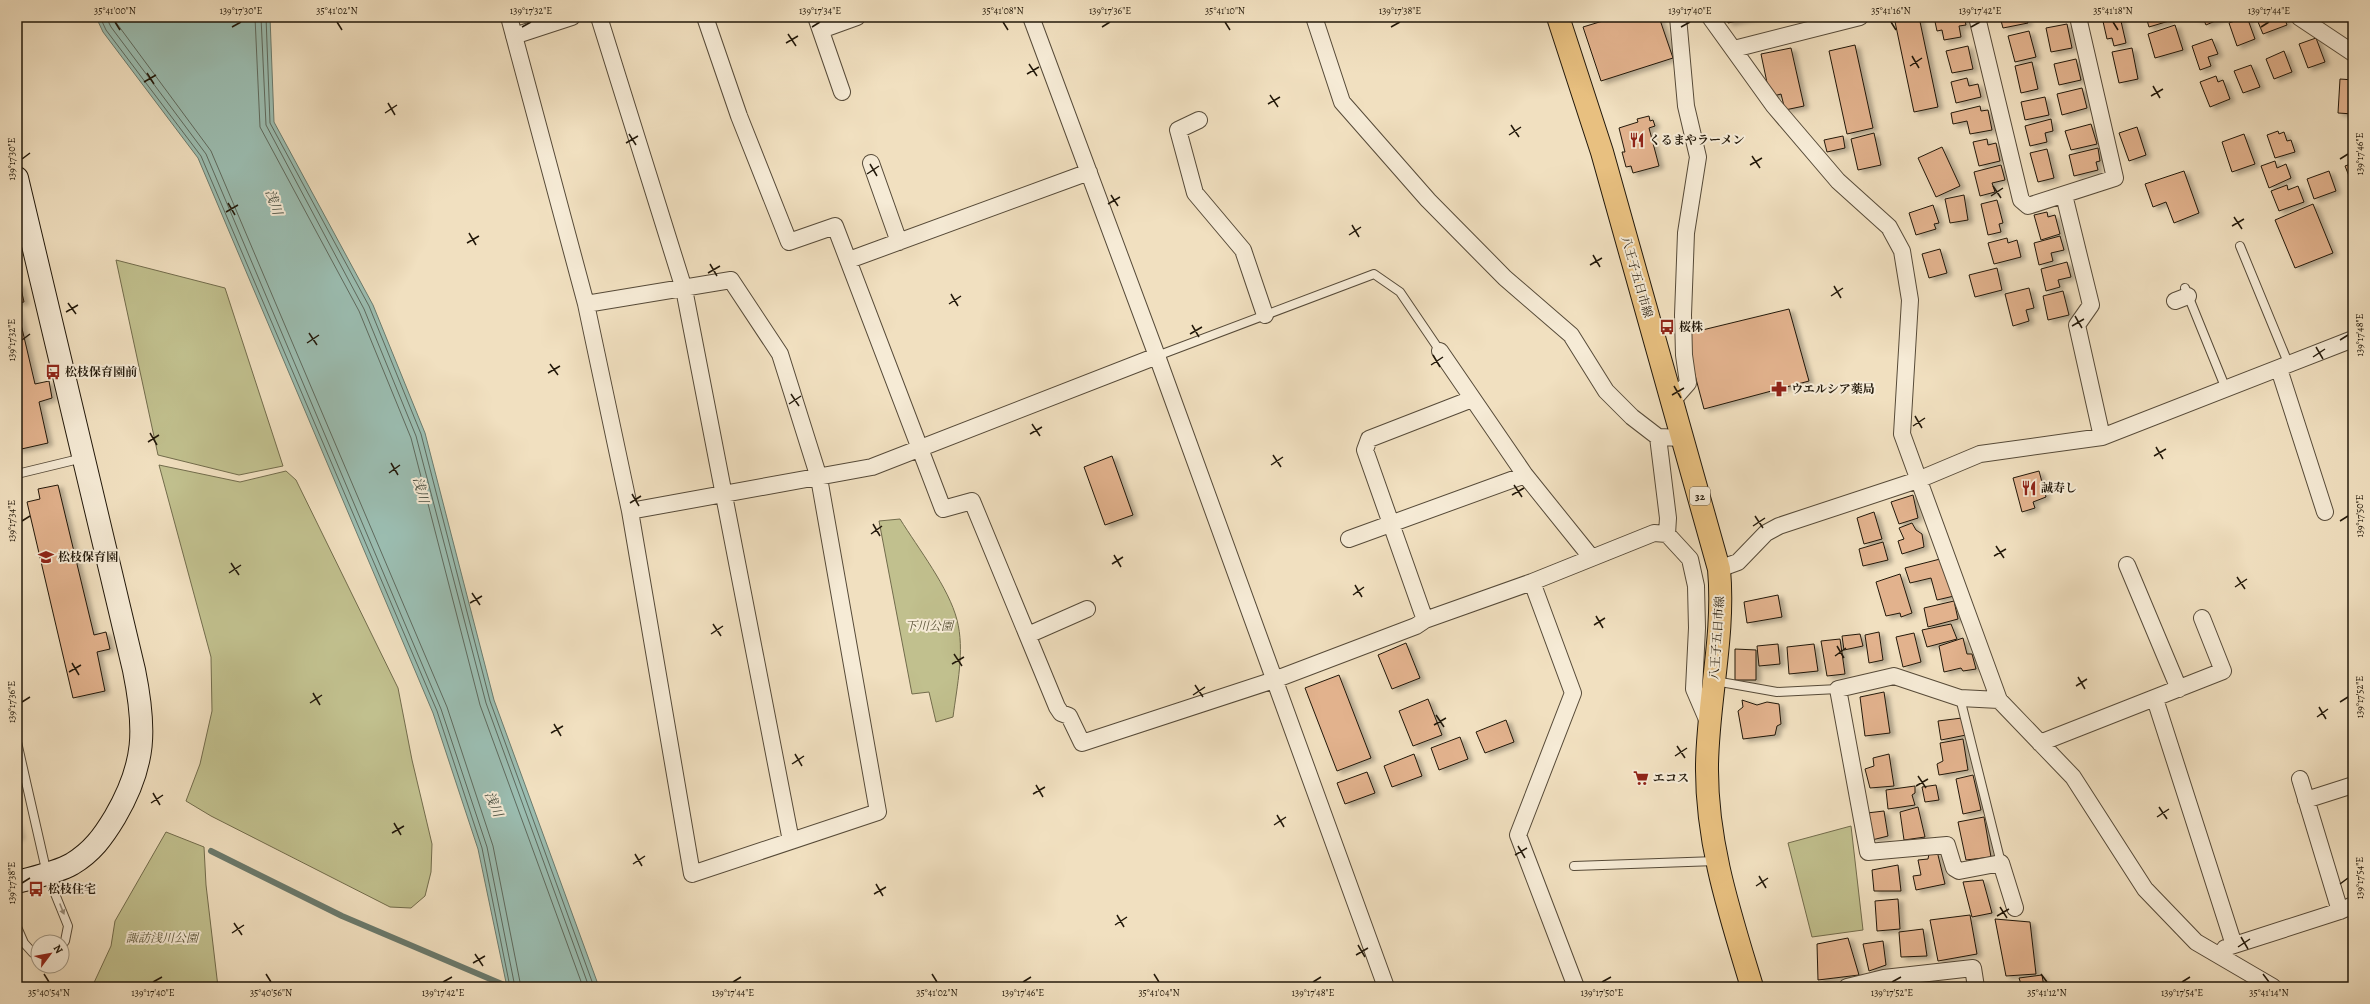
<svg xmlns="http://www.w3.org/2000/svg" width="2370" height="1004" viewBox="0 0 2370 1004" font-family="Alegreya,'Noto Serif JP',serif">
  <defs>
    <filter id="shadow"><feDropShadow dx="4.5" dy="2.5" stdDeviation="2" flood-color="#0004"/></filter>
  </defs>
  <rect width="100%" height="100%" fill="#f1e0c0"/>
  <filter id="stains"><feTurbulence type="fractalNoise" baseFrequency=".005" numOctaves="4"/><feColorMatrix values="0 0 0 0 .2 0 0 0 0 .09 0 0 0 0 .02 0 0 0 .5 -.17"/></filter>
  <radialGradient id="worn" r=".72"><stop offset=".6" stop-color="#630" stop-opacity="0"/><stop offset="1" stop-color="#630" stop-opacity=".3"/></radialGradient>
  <path fill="#c1c08e" stroke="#726c4c" d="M116,260L225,288L283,466L239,475L158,455Z
    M159,465L240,482L286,471L296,480L398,688L412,760L432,844L431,872L425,896L411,908L390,907L211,816L186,801L200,764L212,711L211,657Z
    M900,519C918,548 949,588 957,620C965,650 957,686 953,717L936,722L929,692L912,694L879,521Z
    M1851,826L1863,930L1812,937L1788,843Z
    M166,832L204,847L206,885L218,987H92L111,946L115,921Z"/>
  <path fill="#9bbdb1" stroke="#6b7b6e" d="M96,17H270L274,122L373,305L425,433L494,700L599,987H507L478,849L433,713L198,158L103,32Z"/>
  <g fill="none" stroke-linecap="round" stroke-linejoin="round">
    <path stroke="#5e6a5e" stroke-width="1" d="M100,17L106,30L201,156L437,711L482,848L510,987
      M106,17L111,27L206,154L441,709L487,847L515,987
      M112,17L211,151L447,707L493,846L521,987
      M255,17L260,127L359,311L411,438L480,705L583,987
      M261,17L266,125L364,309L416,436L486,703L589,987
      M266,17L270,123L369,306L421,434L490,701L594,987"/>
    <path stroke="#6b7b6e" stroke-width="6" d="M211,851L342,916L509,987"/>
  </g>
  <path fill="#e2b28d" stroke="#22180a" filter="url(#shadow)" d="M1616,17H1659L1673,58L1601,81L1583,27Z
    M1727,17H1755L1728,23Z
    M1894,17H1919L1938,107L1914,112Z
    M1934,17H1964L1966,25L1959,26L1961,37L1944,40L1942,30L1937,31Z
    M2000,17H2026L2028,23L2003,28Z
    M2102,17H2120L2126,43L2114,46L2112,38L2107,39Z
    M2146,17H2168L2169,21L2149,27Z
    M2195,17H2222V18L2206,25L2203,18L2197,20Z
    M2247,17L2255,39L2237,46L2229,23Z
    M2256,17H2284L2287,25L2263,34Z
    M2067,24L2072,48L2051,52L2046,28Z
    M2175,25L2183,50L2155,58L2148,34Z
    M2029,31L2036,57L2015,62L2008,36Z
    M2316,38L2325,62L2308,68L2299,44Z
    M2212,39L2218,54L2208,57L2211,66L2200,70L2192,46Z
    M1855,45L1873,128L1847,134L1829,51Z
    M1968,46L1973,69L1952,73L1946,51Z
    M1791,48L1804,106L1785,110L1781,94L1770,97L1761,54Z
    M2132,48L2138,79L2119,83L2112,52Z
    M2284,51L2292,72L2274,79L2266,59Z
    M2076,59L2081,80L2059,85L2054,64Z
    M2032,62L2038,89L2021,93L2015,66Z
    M2251,65L2260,87L2243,93L2234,71Z
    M2216,76L2218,82L2223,80L2230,99L2210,107L2200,82Z
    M1967,78L1969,86L1978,84L1981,97L1956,103L1951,82Z
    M2340,79L2353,80V114L2338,113Z
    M2082,88L2087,108L2062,115L2057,94Z
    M2045,97L2049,115L2025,120L2021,102Z
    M1980,106L1981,111L1988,110L1992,130L1970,134L1967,121L1953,124L1951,113Z
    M1649,116L1650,121L1653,120L1655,126L1649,128L1659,166L1633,173L1631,166L1626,167L1622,152H1625L1619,128L1638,122L1637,119Z
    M2051,119L2053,131L2045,133L2047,142L2030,146L2025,126Z
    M2091,124L2097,144L2071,150L2065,131Z
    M2137,127L2146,155L2129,161L2119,133Z
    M2278,131L2279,134L2284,132L2287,141L2291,140L2295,152L2275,158L2267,135Z
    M1874,133L1881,165L1858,170L1851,139Z
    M2244,134L2255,164L2232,172L2222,142Z
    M1843,136L1845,148L1827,152L1824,140Z
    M1987,139L1988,145L1996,143L2000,161L1979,166L1973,142Z
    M1942,147L1960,186L1936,197L1918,158Z
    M2098,148L2100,161L2096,162L2098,170L2074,176L2069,155Z
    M2047,149L2054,178L2038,182L2030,153Z
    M2275,161L2277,168L2286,164L2291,178L2269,188L2261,166Z
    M2353,163V186L2345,166Z
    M2001,165L2005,180L1992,183L1995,192L1980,196L1974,172Z
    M2184,171L2199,213L2174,223L2166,202L2153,207L2145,184Z
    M2329,171L2336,191L2314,199L2307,179Z
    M2287,185L2288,190L2298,186L2304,202L2279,211L2271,191Z
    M1964,195L1968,220L1950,223L1945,199Z
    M1997,200L2003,223L1999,224L2001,232L1988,235L1981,204Z
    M2313,204L2333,253L2295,268L2275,220Z
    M1933,205L1939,223L1934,224L1936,229L1916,235L1909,213Z
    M2047,212L2048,217L2055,215L2060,234L2041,240L2034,215Z
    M2060,236L2064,250L2051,253L2053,261L2039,265L2034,243Z
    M2007,238L2008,243L2017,240L2021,257L1994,264L1988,243Z
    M1940,249L1947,273L1929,278L1922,254Z
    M2067,262L2071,277L2058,280L2060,287L2046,291L2041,269Z
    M1997,268L2002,290L1975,297L1969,275Z
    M17,284H20L24,302L17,303Z
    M2029,288L2034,308L2026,310L2029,321L2013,326L2005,294Z
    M2063,291L2069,315L2048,320L2043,296Z
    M17,307L35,384L49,381L52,398L39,402L48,443L17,450Z
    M1789,309L1809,381L1704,409L1691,360L1690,333Z
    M1112,456L1133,515L1105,525L1084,467Z
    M2039,471L2046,497L2033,502L2035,508L2022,512L2013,478Z
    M58,485L94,635L106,632L110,649L97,652L105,691L73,698L27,502L40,499L38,489Z
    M1913,495L1918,518L1899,524L1891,502Z
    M1874,512L1882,539L1864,544L1857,518Z
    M1912,523L1916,530L1922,534L1924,547L1902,554L1898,541L1904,539L1899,528Z
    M1883,542L1888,560L1863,566L1859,549Z
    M1944,558L1954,596L1937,600L1931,578L1910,583L1905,568Z
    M1900,574L1912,613L1901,617L1900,613L1886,616L1876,582Z
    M1778,595L1782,617L1747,623L1744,602Z
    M1954,601L1958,619L1928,627L1924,608Z
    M1951,624L1957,639L1927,647L1922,630Z
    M1879,632L1883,660L1869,663L1865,635Z
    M1914,633L1921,662L1903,667L1896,637Z
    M1860,634L1863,646L1844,650L1842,636Z
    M1963,638L1967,654H1972L1976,669L1963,671L1961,668L1944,672L1939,646Z
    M1840,639L1845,674L1827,676L1821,641Z
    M1406,643L1420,678L1392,689L1378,655Z
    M1778,644L1780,664L1759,666L1757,646Z
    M1814,644L1818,671L1789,674L1787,647Z
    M1735,649L1756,650V680H1735Z
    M1339,675L1371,758L1337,771L1305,688Z
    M1884,692L1890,733L1865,736L1860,697Z
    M1428,699L1442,735L1413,746L1399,711Z
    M1742,700L1757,705L1767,702L1779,704L1781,724L1777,726L1775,735L1743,739L1738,711L1743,707Z
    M1962,718L1966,735L1941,740L1938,721Z
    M1506,720L1514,742L1485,753L1476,732Z
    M1460,737L1468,759L1439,770L1431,748Z
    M1963,739L1968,770L1939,775L1937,764L1943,761L1940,743Z
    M1414,754L1422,776L1392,787L1384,766Z
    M1889,754L1894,786L1870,788L1865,769L1874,766L1873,758Z
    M1367,772L1375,793L1345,804L1337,783Z
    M1973,775L1981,810L1963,814L1956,779Z
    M1936,785L1939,800L1925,802L1922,787Z
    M1915,786V793L1912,795L1915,805L1888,809L1886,790Z
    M1918,807L1925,837L1904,840L1900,812Z
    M1884,811L1888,836L1872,840L1867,813Z
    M1984,817L1991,857L1966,860L1958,822Z
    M17,823L20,837L17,838Z
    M1937,851L1945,884L1916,890L1913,876L1921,875L1918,860L1928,859L1929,854Z
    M1898,865L1901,891H1874L1872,870Z
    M1983,880L1992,913L1972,917L1963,882Z
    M1898,899L1900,929L1877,931L1875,901Z
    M1970,915L1977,954L1938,961L1930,920Z
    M1995,919L2030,922L2036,974L2006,976Z
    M1923,929L1927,956L1901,957L1899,932Z
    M1848,938L1859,975L1818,980L1817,944Z
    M1883,941L1886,965L1869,971L1863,944Z
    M2042,975L2044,987H2022L2019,978Z"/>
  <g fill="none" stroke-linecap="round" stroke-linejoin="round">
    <defs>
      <path id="lane" d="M2240,246L2289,365
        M2185,288L2226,389
        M1157,356L1374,274L1400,292L1440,351
        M17,474L83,458
        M1715,681L1777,692L1838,689
        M1960,698L2001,863
        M17,742L47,874L68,926L65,941L62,945
        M1574,866L1716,861
        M17,927L24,943L33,953L38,954"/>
      <path id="street" d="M509,17L586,304L630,511L692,874L878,812L819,478L780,354L731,280L586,304
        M599,17L684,289L791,841
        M705,17L739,116L789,242L835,226L943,509L972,501L1057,707L1061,713L1069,716L1082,743L1274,680L1416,626L1425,620L1532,582L1654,533L1667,534L1690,559L1696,586L1697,628L1694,689L1709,724
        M816,17L842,92
        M1031,17L1157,356L1386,987
        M1314,17L1342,102L1428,200L1505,278L1571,335L1606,391L1632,417L1658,437L1683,438
        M1710,17L1774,106L1838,181L1889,227L1902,251L1910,300L1902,434L1999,700L2073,777L2145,889L2196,942L2273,987
        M1977,17L2021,200L2028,206L2115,178L2078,17
        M2299,17L2353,53
        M821,30L857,17
        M514,36L572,17
        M1734,49L1860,17
        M1199,120L1178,130L1195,193L1243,250L1265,315
        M871,163L899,242
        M2064,195L2091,305L2077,325L2102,437
        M849,260L1089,172
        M2175,301L2188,296
        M1440,351L1525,475L1591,557
        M2279,369L2325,512
        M1673,400L1688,383L1684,355L1683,315L1686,233L1698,157L1686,106L1678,17
        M1658,437L1668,518L1667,534
        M630,511L872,467L1157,356
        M1349,539L1525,475
        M2127,565L2179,689
        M1719,569L1738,562L1766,533L1779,526L1918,480L1980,454L2102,437L2353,339
        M1532,582L1573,693L1518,835L1576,987
        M1425,620L1365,450L1369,439L1472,399
        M1028,635L1087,609
        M2155,699L2234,945
        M1999,700L1960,698L1894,676L1838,689L1868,852L1947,845L1954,868L1959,871L2001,863L2015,908
        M2040,743L2223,671L2202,618
        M2300,779L2340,911
        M2306,800L2353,785
        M2225,948L2340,911L2353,905
        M1847,987L1884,978L1973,968L1976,987"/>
      <path id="secondary" d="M17,178L134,670C146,729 146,764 115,817C103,837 92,852 72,864C56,873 35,877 17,882"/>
      <path id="primary" d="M1558,17L1602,152L1719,569C1725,635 1708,699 1707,765C1706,843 1730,914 1752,987"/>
    </defs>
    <use href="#lane" stroke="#564a38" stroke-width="10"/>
    <use href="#street" stroke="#564a38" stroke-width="18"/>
    <use href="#secondary" stroke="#22180a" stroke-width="24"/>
    <use href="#primary" stroke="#22180a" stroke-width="24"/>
    <use href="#lane" stroke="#f6ebd6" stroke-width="8"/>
    <use href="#street" stroke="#f6ebd6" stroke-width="16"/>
    <use href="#secondary" stroke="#f6ebd6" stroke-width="22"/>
    <use href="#primary" stroke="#e8c080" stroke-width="22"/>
  </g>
  <defs><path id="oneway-solid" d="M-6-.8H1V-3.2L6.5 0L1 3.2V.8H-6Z"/></defs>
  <use fill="#978c7a" href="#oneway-solid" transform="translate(62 909) rotate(68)"/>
  <path fill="none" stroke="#22180a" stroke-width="1.5" d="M115,22L120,30M337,22L342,30M1003,22L1008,30M1225,22L1230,30M1891,22L1896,30M2113,22L2118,30M232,27L241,22M522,27L531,22M812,27L820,22M1102,27L1110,22M1391,27L1400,22M1681,27L1690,22M1971,27L1980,22M2261,27L2269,22M788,34L796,46M786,43L798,36M1912,56L1919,68M1029,64L1037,76M1910,66L1922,58M147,73L154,84M1027,74L1039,67M144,82L156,75M2153,86L2160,98M1270,95L1278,107M2151,96L2163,89M388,103L395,115M1268,104L1280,97M385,113L397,105M1511,125L1519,137M629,134L636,145M1509,135L1521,127M626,143L638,136M1752,156L1760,168M22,159L30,153M2340,159L2348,154M870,164L877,176M1750,165L1762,158M867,174L879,166M1993,186L2001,198M1111,195L1118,206M1991,196L2003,188M228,203L235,215M1108,204L1120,197M226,212L238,205M2234,217L2242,229M1352,225L1359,237M2232,226L2244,219M469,233L476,245M1349,235L1361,227M467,243L479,236M1593,255L1600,267M710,264L717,276M1590,265L1602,258M708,273L720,266M1834,286L1841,298M951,294L958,306M1831,296L1843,288M68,303L76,314M949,304L961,296M66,312L78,305M2075,316L2082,328M1192,325L1199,337M2072,326L2084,319M309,333L317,345M1190,334L1202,327M22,340L30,334M2340,340L2348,335M307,343L319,335M2316,347L2323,359M1433,355L1440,367M2313,357L2325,349M550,364L558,375M1431,365L1443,357M548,373L560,366M1674,386L1681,398M791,394L799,406M1672,395L1684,388M789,404L801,396M1915,416L1922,428M1032,424L1040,436M1913,426L1925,418M150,433L157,445M1030,434L1042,427M148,442L159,435M2156,447L2163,459M1273,455L1281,467M2154,456L2166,449M391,463L398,475M1271,465L1283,457M389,473L400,465M1514,485L1522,497M632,494L639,506M1512,495L1524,488M630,503L641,496M1755,516L1763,528M22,521L30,516M2340,521L2348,516M873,524L880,536M1753,526L1765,518M871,534L882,526M1996,546L2004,558M1114,555L1121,567M1994,556L2006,549M231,563L239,575M1112,564L1123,557M229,573L241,565M2237,577L2245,589M1355,585L1362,597M2235,587L2247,579M472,593L480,605M1353,595L1364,587M470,603L482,596M1596,616L1603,628M713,624L721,636M1594,625L1605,618M711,634L723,626M1837,646L1844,658M954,654L962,666M1835,656L1846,648M72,663L79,675M952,664L964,657M69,672L81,665M2078,677L2085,689M1195,685L1203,697M2076,686L2087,679M313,693L320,705M1193,695L1205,687M22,702L30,697M2340,702L2348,697M310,703L322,695M2319,707L2326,719M1436,715L1444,727M2317,717L2328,709M554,724L561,736M1434,725L1446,718M551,733L563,726M1677,746L1685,758M795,754L802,766M1675,756L1687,748M792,764L804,756M1918,776L1926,788M1036,785L1043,797M1916,786L1928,779M153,793L160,805M1033,794L1045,787M151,803L163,795M2159,807L2167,819M1277,815L1284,827M2157,817L2169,809M394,823L401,835M1274,825L1286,817M392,833L404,826M1518,846L1525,858M635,854L642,866M1515,855L1527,848M633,864L645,856M1759,876L1766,888M22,883L30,878M876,884L883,896M2340,884L2348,878M1756,886L1768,878M874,894L886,887M2000,907L2007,918M1117,915L1124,927M1997,916L2009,909M234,923L242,935M1115,925L1127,917M232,933L244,925M2241,937L2248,949M1358,945L1365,957M2238,947L2250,939M475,954L483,966M1356,955L1368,948M473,963L485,956M44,974L49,982M266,974L271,982M932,974L937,982M1154,974L1159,982M2041,974L2047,982M2263,974L2269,982M153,982L162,977M443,982L452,977M733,982L741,977M1023,982L1031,977M1313,982L1321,977M1602,982L1611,977M1892,982L1901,977M2182,982L2190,977"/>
  <defs>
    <symbol id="restaurant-bare" viewBox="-9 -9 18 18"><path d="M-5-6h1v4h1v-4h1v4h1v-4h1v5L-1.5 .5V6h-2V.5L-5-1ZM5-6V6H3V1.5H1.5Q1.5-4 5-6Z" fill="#8f2418" stroke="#f6ebd6" stroke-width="2.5" paint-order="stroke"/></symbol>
    <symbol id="bus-bare" viewBox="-9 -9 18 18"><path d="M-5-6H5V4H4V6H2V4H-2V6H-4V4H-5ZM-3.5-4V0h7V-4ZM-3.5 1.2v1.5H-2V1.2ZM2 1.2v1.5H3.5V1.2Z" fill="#8f2418" stroke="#f6ebd6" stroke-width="2.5" paint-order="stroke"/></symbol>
    <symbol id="pharmacy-bare" viewBox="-9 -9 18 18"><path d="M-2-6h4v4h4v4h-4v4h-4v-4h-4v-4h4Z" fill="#8f2418" stroke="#f6ebd6" stroke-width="2.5" paint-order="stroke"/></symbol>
    <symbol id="school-bare" viewBox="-9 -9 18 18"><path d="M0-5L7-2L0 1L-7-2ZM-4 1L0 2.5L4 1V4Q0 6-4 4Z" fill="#8f2418" stroke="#f6ebd6" stroke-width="2.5" paint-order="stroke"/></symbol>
    <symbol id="supermarket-bare" viewBox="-9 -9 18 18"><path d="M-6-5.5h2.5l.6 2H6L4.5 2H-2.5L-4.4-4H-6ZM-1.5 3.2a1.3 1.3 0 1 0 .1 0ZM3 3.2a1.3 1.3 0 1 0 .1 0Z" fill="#8f2418" stroke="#f6ebd6" stroke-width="2.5" paint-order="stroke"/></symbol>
  </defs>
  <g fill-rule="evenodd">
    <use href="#restaurant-bare" x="1626" y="129" width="22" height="22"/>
    <use href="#bus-bare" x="1656" y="316" width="22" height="22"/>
    <use href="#bus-bare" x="42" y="361" width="22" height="22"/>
    <use href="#pharmacy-bare" x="1768" y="378" width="22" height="22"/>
    <use href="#restaurant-bare" x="2018" y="477" width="22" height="22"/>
    <use href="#school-bare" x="35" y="546" width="22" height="22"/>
    <use href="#supermarket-bare" x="1630" y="767" width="22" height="22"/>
    <use href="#bus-bare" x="25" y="878" width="22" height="22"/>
  </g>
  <g text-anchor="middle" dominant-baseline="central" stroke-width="4" stroke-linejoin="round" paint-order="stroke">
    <rect fill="#f6ebd6" stroke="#625747" stroke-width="1" x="1690" y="487" width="20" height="18" rx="3"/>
    <g font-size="11" font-weight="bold" fill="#22180a">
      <text x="1700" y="496">32</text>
    </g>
    <g font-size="12" font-weight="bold" fill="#22180a" stroke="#f6ebd6" text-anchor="start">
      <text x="1649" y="140">くるまやラーメン</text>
      <text x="1679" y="327">桜株</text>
      <text x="65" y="372">松枝保育園前</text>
      <text x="1791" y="389">ウエルシア薬局</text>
      <text x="2041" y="488">誠寿し</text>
      <text x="58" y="557">松枝保育園</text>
      <text x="1653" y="778">エコス</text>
      <text x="48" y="889">松枝住宅</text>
    </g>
    <g font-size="12" fill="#22180a" stroke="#f6ebd6">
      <text transform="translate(1637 277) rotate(74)">八王子五日市線</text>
      <text transform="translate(1717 638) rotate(-86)">八王子五日市線</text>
    </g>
    <g font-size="12" font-style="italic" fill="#5a5338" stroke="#f6ebd6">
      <text x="929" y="626">下川公園</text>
      <text x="162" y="938">諏訪浅川公園</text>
    </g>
    <g font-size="13" font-style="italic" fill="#4c5244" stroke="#f6ebd6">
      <text transform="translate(274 202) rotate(71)">浅川</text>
      <text transform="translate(421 490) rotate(75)">浅川</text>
      <text transform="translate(494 804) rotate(67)">浅川</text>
    </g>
  </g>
  <rect width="2370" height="1004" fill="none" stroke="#f1e0c0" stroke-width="44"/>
  <g transform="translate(50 954) rotate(58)"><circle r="19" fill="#f6ebd6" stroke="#a19784"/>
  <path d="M0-3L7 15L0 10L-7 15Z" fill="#8f2418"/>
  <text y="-6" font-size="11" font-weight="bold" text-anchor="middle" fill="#22180a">N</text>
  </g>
  <rect x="22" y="22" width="2326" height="960" fill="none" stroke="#22180a" stroke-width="1.5"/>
  <g font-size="10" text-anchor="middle" fill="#22180a">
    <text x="115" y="14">35°41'00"N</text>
    <text x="241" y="14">139°17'30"E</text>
    <text x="337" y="14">35°41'02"N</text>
    <text x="531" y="14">139°17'32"E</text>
    <text x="820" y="14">139°17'34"E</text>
    <text x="1003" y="14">35°41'08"N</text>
    <text x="1110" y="14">139°17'36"E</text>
    <text x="1225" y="14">35°41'10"N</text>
    <text x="1400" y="14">139°17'38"E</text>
    <text x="1690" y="14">139°17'40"E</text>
    <text x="1891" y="14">35°41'16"N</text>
    <text x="1980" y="14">139°17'42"E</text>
    <text x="2113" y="14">35°41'18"N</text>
    <text x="2269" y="14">139°17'44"E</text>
    <text transform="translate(2359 154) rotate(-90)" y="4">139°17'46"E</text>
    <text transform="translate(11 159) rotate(-90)" y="4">139°17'30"E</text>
    <text transform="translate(2359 335) rotate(-90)" y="4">139°17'48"E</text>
    <text transform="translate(11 340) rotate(-90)" y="4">139°17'32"E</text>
    <text transform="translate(2359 516) rotate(-90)" y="4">139°17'50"E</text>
    <text transform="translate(11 521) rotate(-90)" y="4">139°17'34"E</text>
    <text transform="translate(2359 697) rotate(-90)" y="4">139°17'52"E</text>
    <text transform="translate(11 702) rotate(-90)" y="4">139°17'36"E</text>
    <text transform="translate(2359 878) rotate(-90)" y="4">139°17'54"E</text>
    <text transform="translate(11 883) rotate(-90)" y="4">139°17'38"E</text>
    <text x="49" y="996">35°40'54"N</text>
    <text x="153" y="996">139°17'40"E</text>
    <text x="271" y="996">35°40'56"N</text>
    <text x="443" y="996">139°17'42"E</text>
    <text x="733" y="996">139°17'44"E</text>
    <text x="937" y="996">35°41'02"N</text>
    <text x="1023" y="996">139°17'46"E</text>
    <text x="1159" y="996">35°41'04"N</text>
    <text x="1313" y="996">139°17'48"E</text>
    <text x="1602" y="996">139°17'50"E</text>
    <text x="1892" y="996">139°17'52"E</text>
    <text x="2047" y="996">35°41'12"N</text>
    <text x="2182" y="996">139°17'54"E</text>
    <text x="2269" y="996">35°41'14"N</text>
  </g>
  <rect width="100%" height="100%" filter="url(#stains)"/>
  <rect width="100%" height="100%" fill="url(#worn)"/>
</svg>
